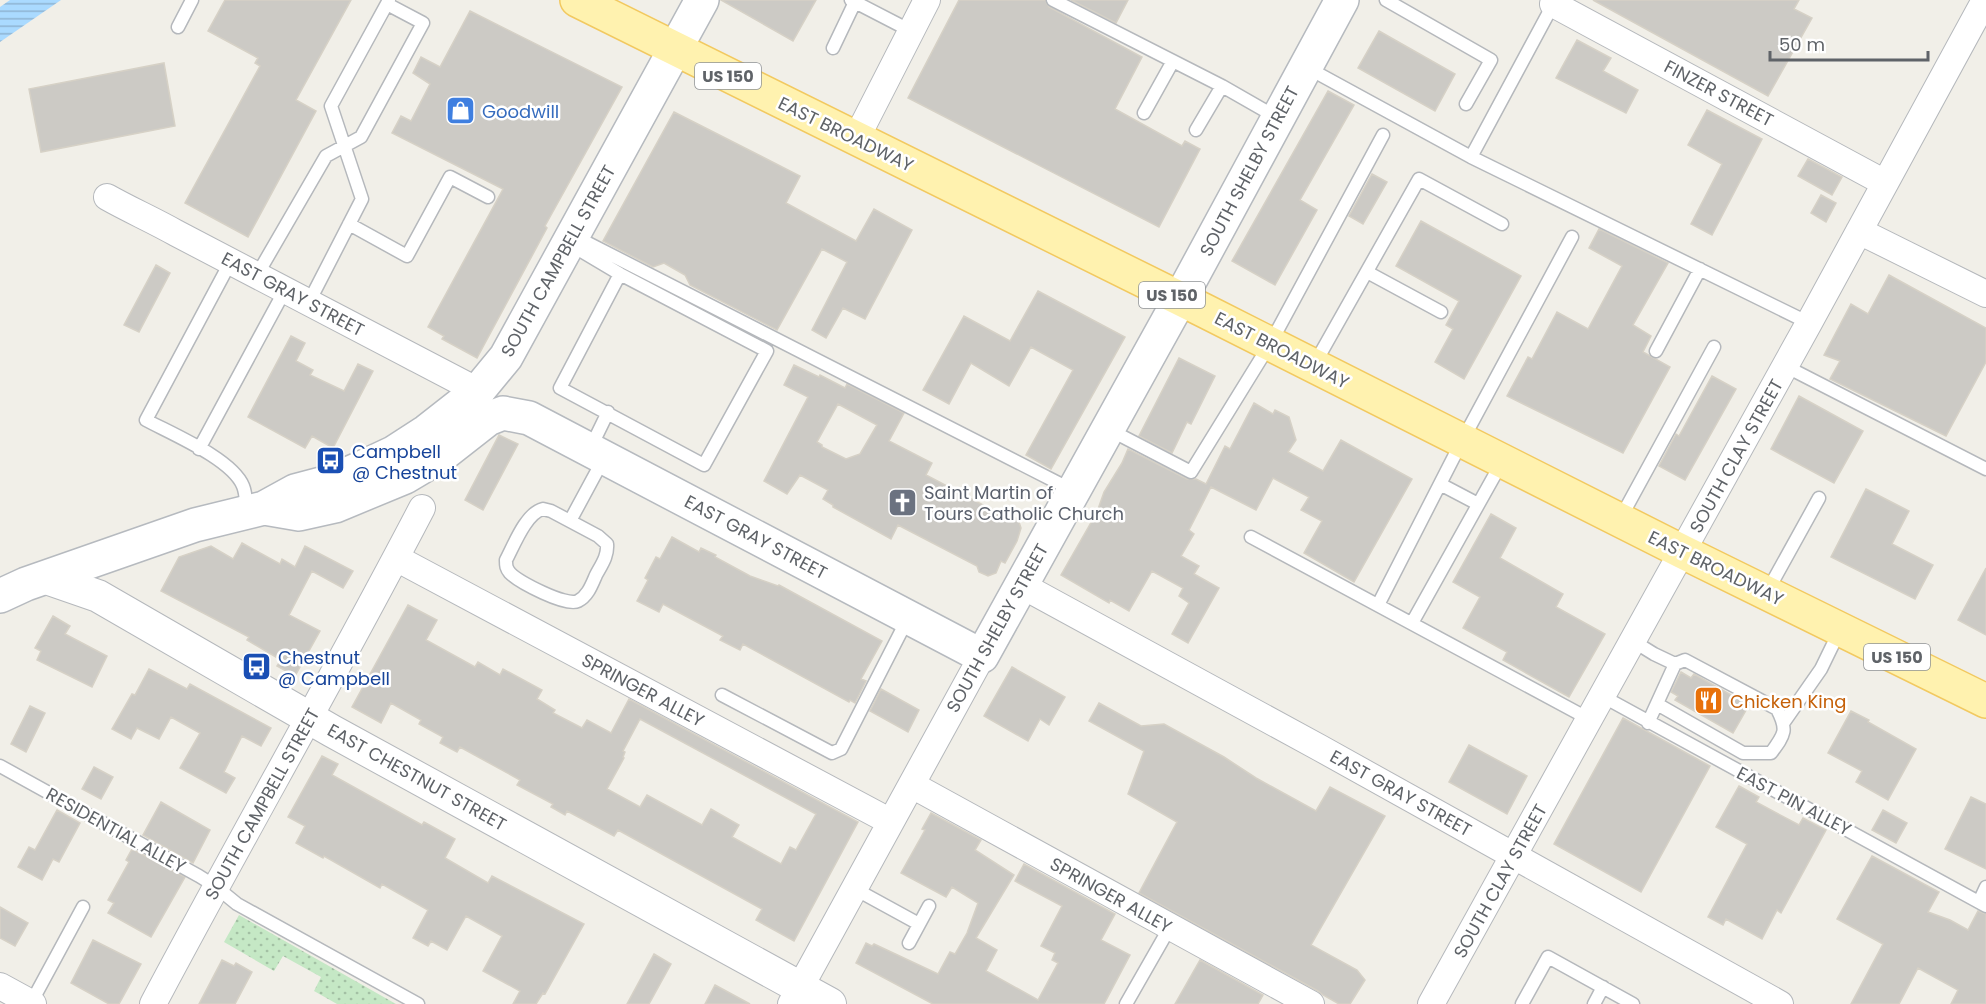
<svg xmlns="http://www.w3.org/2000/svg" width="1986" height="1004" viewBox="0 0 1986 1004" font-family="Poppins,sans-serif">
  <defs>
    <pattern id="grass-dots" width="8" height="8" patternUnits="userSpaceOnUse" patternTransform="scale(1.5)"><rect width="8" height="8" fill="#c5e8c5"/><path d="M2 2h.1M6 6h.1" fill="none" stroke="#a3c0a4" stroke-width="1.8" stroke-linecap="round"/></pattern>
    <pattern id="water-rules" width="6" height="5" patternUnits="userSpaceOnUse" patternTransform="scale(1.5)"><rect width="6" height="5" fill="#aadaff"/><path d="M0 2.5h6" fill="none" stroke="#8eb4d2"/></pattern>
  </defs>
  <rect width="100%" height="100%" fill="#f1efe8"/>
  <path fill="url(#grass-dots)" d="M239,915L396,1004H337L314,991L321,977L283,956L274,971L224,942Z"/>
  <path fill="url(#water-rules)" d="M10,0H61L0,42V7Z"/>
  <path fill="#cccac5" stroke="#d6d1c6" stroke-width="1.5" fill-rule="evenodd" d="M225,0H351L296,100L316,111L248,237L185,203L260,66L255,63L258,58L208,31Z
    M721,0H816L793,41Z
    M959,0H1045L1049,7L1142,57L1115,109L1182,146L1185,141L1200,149L1159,227L908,98Z
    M1071,0H1128L1116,23Z
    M1593,0H1799L1794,9L1812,18L1768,96Z
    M470,11L622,87L545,226L547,228L477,358L442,339L444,336L428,327L503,189L392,133L401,116L411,121L430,84L413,73L421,57L440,67Z
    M1379,31L1455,74L1435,111L1358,68Z
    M1577,40L1611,58L1603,71L1638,90L1626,113L1556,78Z
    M164,63L175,126L41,152L29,89Z
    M1328,91L1354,105L1300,200L1317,210L1275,285L1232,261Z
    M1707,110L1762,139L1712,235L1691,224L1722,164L1688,145Z
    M674,112L800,176L786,203L856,241L874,209L912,230L865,319L843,308L826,338L812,330L847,262L822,249L777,330L690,285L685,275L664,263L653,267L603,241Z
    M1808,159L1842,177L1832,195L1798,176Z
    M1372,174L1387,182L1363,224L1349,216Z
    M1821,195L1836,203L1826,222L1811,213Z
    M1421,221L1521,276L1464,379L1435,362L1453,329L1446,325L1459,301L1396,266Z
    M1599,229L1668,263L1633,325L1651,336L1643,352L1670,367L1623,453L1507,396L1528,357L1532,359L1557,312L1588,329L1622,266L1589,248Z
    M156,265L170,273L139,332L124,325Z
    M1889,275L1986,328V362L1946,436L1830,379L1840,361L1824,355L1851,304L1868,314Z
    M1038,291L1125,337L1051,469L1026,455L1073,370L1031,347L1009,386L971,363L949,404L923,390L964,316L1010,341Z
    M291,336L305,343L296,361L313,370L310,375L344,391L358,364L373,371L333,448L312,436L305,448L248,417Z
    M1179,358L1215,376L1191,424L1187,422L1172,453L1139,436Z
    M794,365L819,377L820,375L845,388L847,384L904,413L889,441L932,463L926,475L1004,516L1010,515L1018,519L1021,528L1017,541L1005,563L1001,561L996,573L988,576L979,572L977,566L898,525L891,539L833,507V505L823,499L828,490L800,475L787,494L764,481L808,397L784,385ZM838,404L877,425L860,454L846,459L822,447V445L817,442Z
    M1712,376L1736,389L1685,480L1659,466L1676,434L1679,436Z
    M1799,396L1863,431L1834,483L1771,449Z
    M1254,403L1273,414L1275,410L1289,417L1296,440L1288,452L1323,471L1341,440L1412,479L1354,582L1304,553L1322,521L1301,510L1309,497L1273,478L1256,510L1211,487L1189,530L1194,534L1181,556L1199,566L1194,574L1219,588L1188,643L1172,634L1189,603L1179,596L1183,588L1152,571L1129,611L1110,600L1109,603L1061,575L1097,512L1104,492L1122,463L1128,449L1187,479H1196L1206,484L1225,446L1230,449Z
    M499,435L518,444L483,510L465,500Z
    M1866,489L1909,511L1892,544L1933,565L1915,599L1831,557Z
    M1491,514L1516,528L1500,558L1563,594L1556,607L1605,634L1569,697L1503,660L1507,652L1463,628L1480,597L1453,582Z
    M672,537L699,552L701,548L716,555L715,557L750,576L778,586L779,585L882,641L861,679L866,681L855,703L850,700L849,702L743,644L740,650L720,640L723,636L663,604L659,612L637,601L648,580L645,578L656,557L660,559Z
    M242,543L280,564L282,559L295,567L305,546L353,571L343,588L312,571L289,615L320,631L295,676L277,666L281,660L247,640L249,637L161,591L179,557L211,546L233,559Z
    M1986,568V635L1958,620Z
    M408,605L437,620L426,640L475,667L478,662L500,675L503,669L542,690L537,699L555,710L553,713L582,728L587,720L611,733L629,699L858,822L794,941L756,920L762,909L618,830L614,836L567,811L565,815L551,807L553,804L517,785L520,780L460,747L457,752L440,743L443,737L419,724L421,720L391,703L381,723L352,707ZM640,719L816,814L796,850L790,847L781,864L732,837L739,825L711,809L702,825L647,795L640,807L607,789L624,758L623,757L625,752L623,751Z
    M53,616L70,626L65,634L107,656L92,687L37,660L41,651L35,648Z
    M1012,667L1065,697L1049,725L1040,719L1028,741L984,716Z
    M149,669L187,689L190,684L271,728L261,746L242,736L224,772L235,778L226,793L180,768L200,733L171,717L159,739L137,728L131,739L112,729L132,694L135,695Z
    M1681,672L1691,678L1694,674L1749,705L1733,733L1675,700L1678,696L1671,692Z
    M881,689L919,710L908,732L870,711Z
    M1099,703L1141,726L1164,724L1224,757L1256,778L1316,811L1330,787L1385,816L1311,945L1357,970L1365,980L1350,1004H1339L1323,995L1318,991L1139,893L1177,822L1128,794L1144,751L1089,721Z
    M30,706L45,713L26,752L11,744Z
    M1851,711L1869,720L1868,722L1916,749L1888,800L1856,782L1862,771L1828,753Z
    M1623,718L1710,766L1641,892L1554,844Z
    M1469,745L1527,776L1507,814L1449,782Z
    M322,756L338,764L332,775L422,825L424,822L455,839L445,858L488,883L492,876L584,924L545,994L543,993L536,1004H513L520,991L483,971L502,936L466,916L447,950L431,941L428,946L413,938L428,910L382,884L380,888L324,856L323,858L296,843L305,826L288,817Z
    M94,767L113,777L101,799L82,789Z
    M1739,786L1759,797L1756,802L1799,825L1803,818L1826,830L1781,913L1777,910L1762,939L1726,919L1723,925L1708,917L1747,844L1716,827Z
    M1971,797L1986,804V869L1945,849Z
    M161,802L210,830L193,863L143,835Z
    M57,810L80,823L59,862L53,859L42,880L18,867L29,847L35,850Z
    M1883,810L1907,823L1896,843L1872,830Z
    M931,813L981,840L975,850L1014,875L976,938L997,950L986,971L1038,1000L1058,963L1052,960L1055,953L1041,946L1062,906L1015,881L1024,864L1115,914L1101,940L1130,955L1104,1004H933L856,963L866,943L872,946L874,944L938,974L950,952L955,954L967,933L978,903L952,887L946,897L901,873L925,830L922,829Z
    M132,849L185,877L151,937L108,913L114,903L108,900L129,862L126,860Z
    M1872,856L1939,892L1928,912L1950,920L1968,930L1978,911L1986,914V1004H1951L1958,990L1918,968L1899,1004H1851L1883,944L1837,919Z
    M0,907L28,923L15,946L0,938Z
    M93,940L141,964L119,1004H109L71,983Z
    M654,954L671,964L649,1004H627Z
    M222,960L234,966L236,963L252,972L235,1004H199Z
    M1200,960L1263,995L1258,1004H1175Z
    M715,985L750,1004H705Z"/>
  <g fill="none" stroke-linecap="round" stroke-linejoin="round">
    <defs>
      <path id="service" d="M851,0L911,31
        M1053,0L1222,86L1276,117
        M1386,0L1491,60L1466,104
        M178,27L192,0
        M833,48L855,2
        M1306,67L1471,157L1809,323
        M1144,113L1173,61
        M1196,130L1222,86
        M1471,157L1555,1
        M349,224L407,256L450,177L488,197
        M574,236L1072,490
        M583,252L620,274L767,351L704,465L560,388L620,274
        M231,261L146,420C172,434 232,459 243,486C246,493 246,503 247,510
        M1367,272L1441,312
        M257,275L326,156L361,137L423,23L387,4
        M309,302L362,199L331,106L389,0
        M1656,351L1700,269
        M1314,365L1419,179L1502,224
        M1785,366L1986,469
        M1108,429L1191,472L1270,344L1383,135
        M199,449L285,290
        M590,449L608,412
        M1440,484L1478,504
        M543,509L551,511L598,536L607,544C608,556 602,564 596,575C592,584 588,596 578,601C566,607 519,582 510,573C506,568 506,566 506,560C514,545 526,513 543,509Z
        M1620,519L1714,347
        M570,521L604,458
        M1251,537L1589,719
        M1767,592L1819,498
        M1378,605L1462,441L1572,237
        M1412,623L1502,462
        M1633,641L1654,654L1675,664
        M722,695L832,753L841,749L908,618
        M1602,696L1986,906
        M1784,722L1821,669L1839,632
        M1648,723L1675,664L1685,660L1777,709C1788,730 1785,734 1771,753H1743L1657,704
        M0,766L199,876L215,886L237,904L418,1004
        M855,889L919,924
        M1979,902L1986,887
        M909,943L929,906
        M31,1003L83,907
        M1126,1004L1170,927
        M1522,1004L1548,957L1633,1004
        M1594,1004L1603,987"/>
      <path id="minor" d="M1553,4L1885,183
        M856,139L927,0
        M107,197C130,210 153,220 176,233L478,391
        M1859,231L1986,294
        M396,558L891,822
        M1021,585L1320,748L1780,1004
        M912,785L1311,1004
        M0,986L33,1004
        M153,1004C241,838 335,675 422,508
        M791,1004L982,656
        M1431,1004L1809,323L1985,0"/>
      <path id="tertiary" d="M46,578L98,596L332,731L830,1004"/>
      <path id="secondary" d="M264,508L299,514L335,506L405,477L442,455L488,419L503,413L529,418L982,656L1180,299L1342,0
        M0,596L26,584L195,525L264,508L295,491L329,482L361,468L393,453L427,431L478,391L506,357L702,0"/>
      <path id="primary" d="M577,0L1203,310L1683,552L1986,701"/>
    </defs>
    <use href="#service" stroke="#b5b8bc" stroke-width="15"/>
    <use href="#minor" stroke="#b5b8bc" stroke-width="28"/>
    <use href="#tertiary" stroke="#b5b8bc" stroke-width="34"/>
    <use href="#secondary" stroke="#b6babf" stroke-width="36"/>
    <use href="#primary" stroke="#f2c960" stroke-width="36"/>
    <use href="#service" stroke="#fff" stroke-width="12"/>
    <use href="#minor" stroke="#fff" stroke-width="26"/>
    <use href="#tertiary" stroke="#fff" stroke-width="32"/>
    <use href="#secondary" stroke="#fff" stroke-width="33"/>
    <use href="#primary" stroke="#fff2af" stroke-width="33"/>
  </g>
  <defs>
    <symbol id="shop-square" viewBox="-11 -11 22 22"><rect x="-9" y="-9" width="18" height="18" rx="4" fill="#3f7fe0" stroke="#fff"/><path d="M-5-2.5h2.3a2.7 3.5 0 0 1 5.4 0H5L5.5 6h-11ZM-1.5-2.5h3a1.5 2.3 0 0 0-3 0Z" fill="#fff"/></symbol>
    <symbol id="bus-square" viewBox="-11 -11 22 22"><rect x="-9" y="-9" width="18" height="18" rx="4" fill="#1a4fb4" stroke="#fff"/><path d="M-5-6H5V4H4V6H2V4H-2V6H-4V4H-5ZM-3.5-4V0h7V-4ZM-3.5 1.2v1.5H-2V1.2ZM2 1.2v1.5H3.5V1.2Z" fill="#fff"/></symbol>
    <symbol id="church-square" viewBox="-11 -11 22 22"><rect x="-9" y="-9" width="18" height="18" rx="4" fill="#6b7280" stroke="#fff"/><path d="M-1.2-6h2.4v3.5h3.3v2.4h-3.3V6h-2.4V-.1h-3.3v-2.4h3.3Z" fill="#fff"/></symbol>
    <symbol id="restaurant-square" viewBox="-11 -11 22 22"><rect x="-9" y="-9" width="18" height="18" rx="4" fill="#e8710a" stroke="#fff"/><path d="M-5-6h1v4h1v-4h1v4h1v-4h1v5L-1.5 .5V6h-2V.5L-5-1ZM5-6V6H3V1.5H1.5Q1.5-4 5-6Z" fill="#fff"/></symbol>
  </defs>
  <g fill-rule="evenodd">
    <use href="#shop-square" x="444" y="94" width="33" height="33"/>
    <use href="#bus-square" x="314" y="444" width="33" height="33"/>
    <use href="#church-square" x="886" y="486" width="33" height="33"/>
    <use href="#bus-square" x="240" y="650" width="33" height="33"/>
    <use href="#restaurant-square" x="1692" y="684" width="33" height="33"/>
  </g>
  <g text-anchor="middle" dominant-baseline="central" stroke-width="5" stroke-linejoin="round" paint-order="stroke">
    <g fill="#fff" stroke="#8f9295" stroke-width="1.5">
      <rect x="695" y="63" width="66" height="26" rx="4.5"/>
      <rect x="1139" y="282" width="66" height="26" rx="4.5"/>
      <rect x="1864" y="644" width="66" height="26" rx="4.5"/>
    </g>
    <g font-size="16" font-weight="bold" fill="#5f6368">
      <text x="728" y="76">US 150</text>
      <text x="1172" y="295">US 150</text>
      <text x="1897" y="657">US 150</text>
    </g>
    <g font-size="18" fill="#5f6368" stroke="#fff">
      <text transform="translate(1719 93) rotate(28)">FINZER STREET</text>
      <text transform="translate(846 134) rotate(26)">EAST BROADWAY</text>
      <text transform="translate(1249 171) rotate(-62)">SOUTH SHELBY STREET</text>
      <text transform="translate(558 261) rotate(-61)">SOUTH CAMPBELL STREET</text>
      <text transform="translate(293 294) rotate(28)">EAST GRAY STREET</text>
      <text transform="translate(1282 350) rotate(27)">EAST BROADWAY</text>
      <text transform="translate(1736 456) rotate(-61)">SOUTH CLAY STREET</text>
      <text transform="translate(756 537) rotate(28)">EAST GRAY STREET</text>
      <text transform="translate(1716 568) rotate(26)">EAST BROADWAY</text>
      <text transform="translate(997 628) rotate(-61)">SOUTH SHELBY STREET</text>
      <text transform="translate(643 690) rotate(28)">SPRINGER ALLEY</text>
      <text transform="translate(417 777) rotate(29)">EAST CHESTNUT STREET</text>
      <text transform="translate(1401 793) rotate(29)">EAST GRAY STREET</text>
      <text transform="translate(1794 801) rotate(28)">EAST PIN ALLEY</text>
      <text transform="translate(262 804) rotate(-61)">SOUTH CAMPBELL STREET</text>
      <text transform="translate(116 830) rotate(29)">RESIDENTIAL ALLEY</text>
      <text transform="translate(1500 881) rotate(-61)">SOUTH CLAY STREET</text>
      <text transform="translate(1111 895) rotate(29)">SPRINGER ALLEY</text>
    </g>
    <g font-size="18" fill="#366cbe" stroke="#fff" text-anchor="start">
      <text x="482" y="111">Goodwill</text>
    </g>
    <g font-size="18" fill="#164399" stroke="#fff" text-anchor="start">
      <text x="352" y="451">Campbell<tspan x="352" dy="21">@ Chestnut</tspan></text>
      <text x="278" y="657">Chestnut<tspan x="278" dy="21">@ Campbell</tspan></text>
    </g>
    <g font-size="18" fill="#5b616d" stroke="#fff" text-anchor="start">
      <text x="924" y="492">Saint Martin of<tspan x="924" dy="21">Tours Catholic Church</tspan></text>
    </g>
    <g font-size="18" fill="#c56008" stroke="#fff" text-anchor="start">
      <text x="1730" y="701">Chicken King</text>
    </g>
  </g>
  <path d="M1770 51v9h158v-9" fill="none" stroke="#5f6368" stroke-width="3"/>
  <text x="1779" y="51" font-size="18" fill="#5f6368" stroke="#ffffff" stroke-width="4.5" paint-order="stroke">50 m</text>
</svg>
